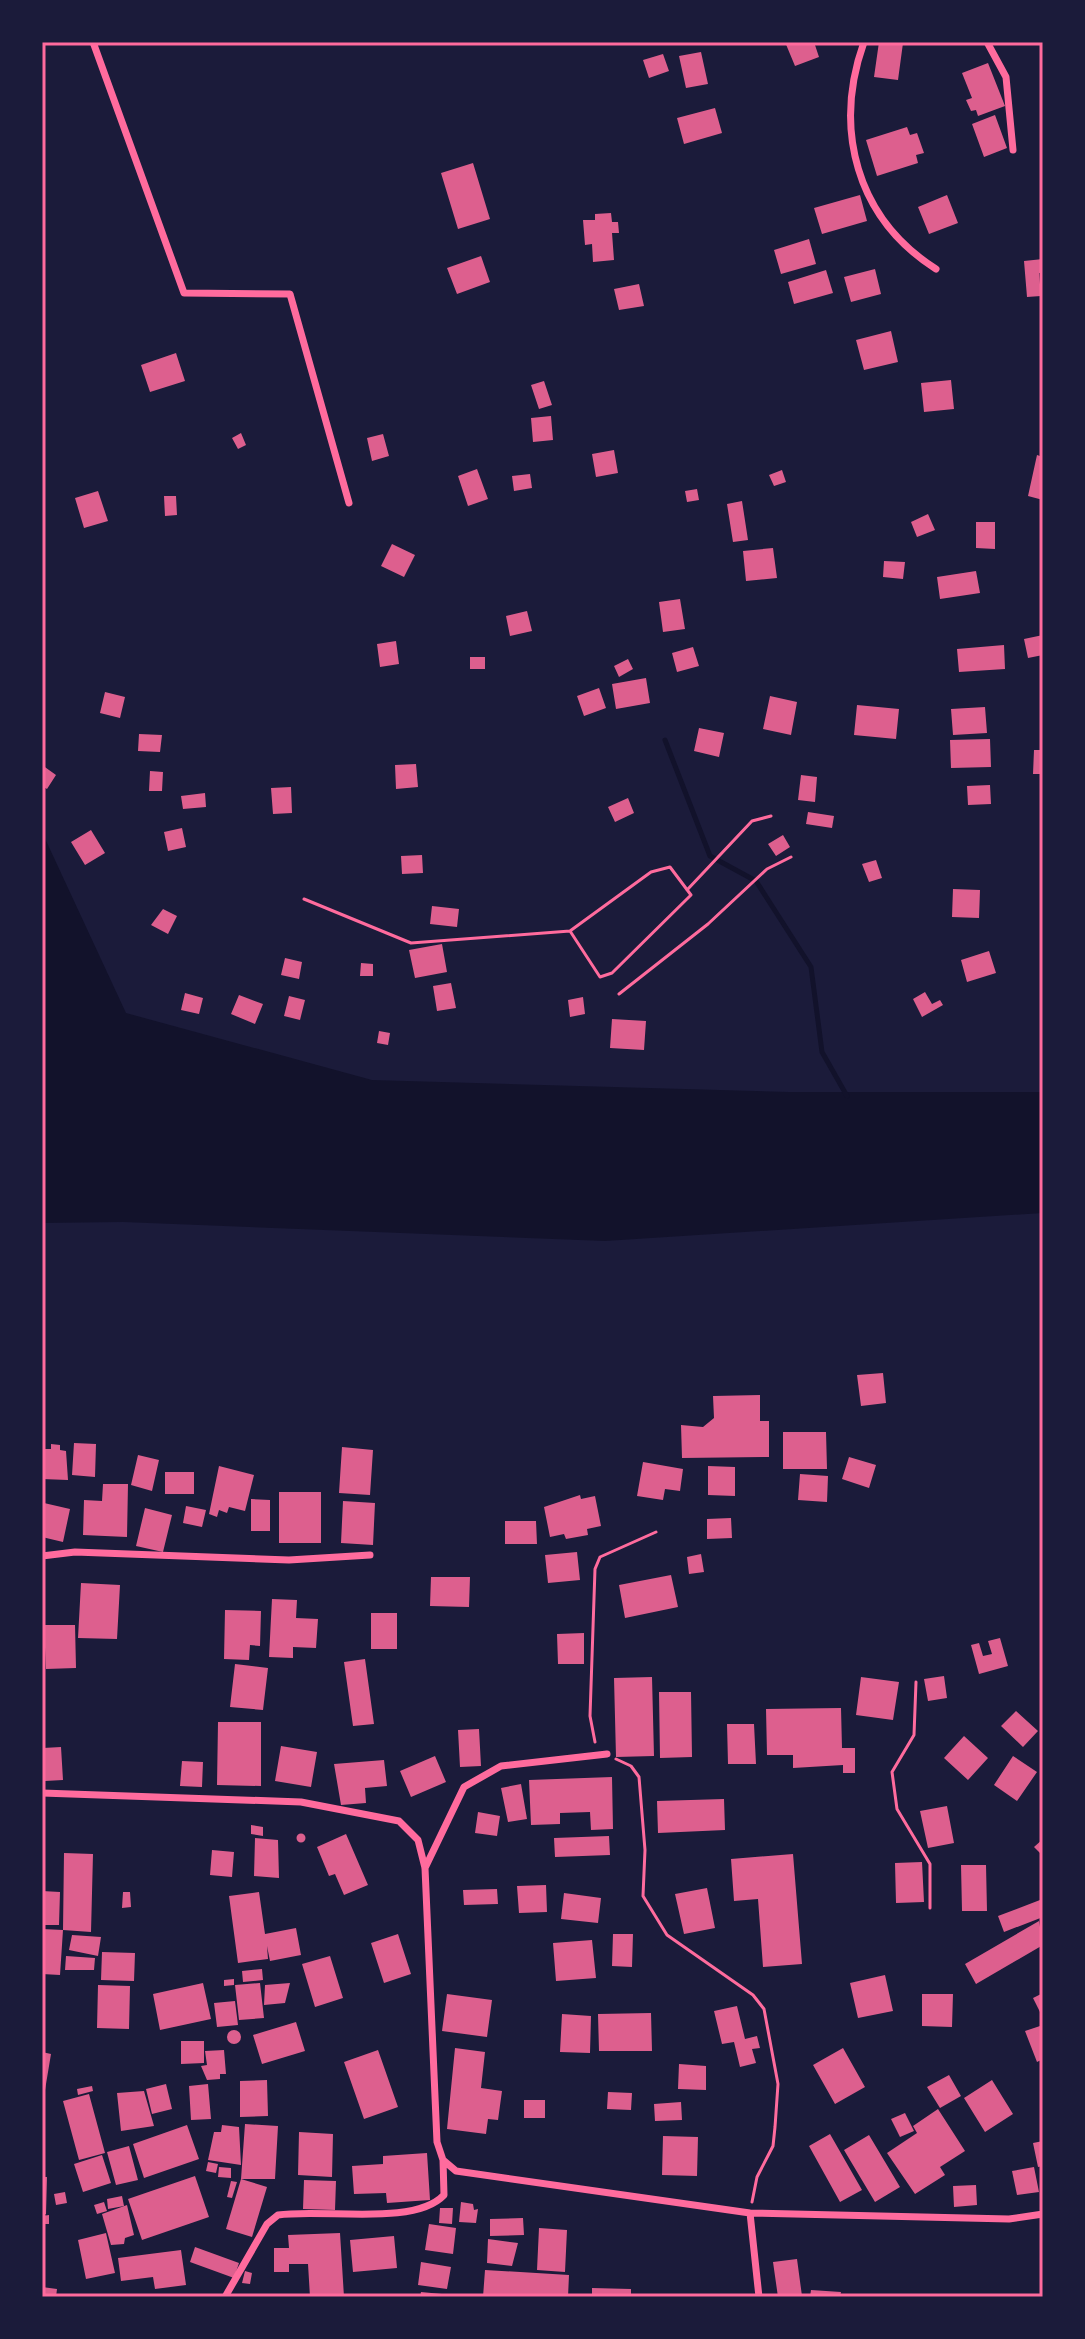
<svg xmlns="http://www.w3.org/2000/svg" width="1085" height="2339" viewBox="0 0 1085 2339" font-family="'Work Sans',sans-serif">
  <rect width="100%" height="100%" fill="#1b1b3a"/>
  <path fill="#12122b" d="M42,832L126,1013L372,1080L789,1092H1043V1213L605,1241L123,1222L42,1223Z"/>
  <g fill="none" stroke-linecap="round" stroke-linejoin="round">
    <path stroke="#12122b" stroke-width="5" d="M665,740L710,856L756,881L811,967L822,1052L847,1096"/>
  </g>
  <path fill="#dd5f8e" d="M785,42H814L819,57L795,66Z
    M879,42L903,43L898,80L874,77Z
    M701,52L708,84L686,88L679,56Z
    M663,54L669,71L649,78L643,60Z
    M988,63L1005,106L978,116L976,110L971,111L966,100L972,98L962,73Z
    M715,108L722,133L684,144L677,118Z
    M995,115L1007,148L984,157L972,124Z
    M907,127L910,135L917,133L924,153L916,155L918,163L877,176L866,140Z
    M473,163L490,219L458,229L441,173Z
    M860,195L867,221L822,234L814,208Z
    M947,195L958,223L929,234L918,207Z
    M611,213L612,222H618L619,233H612L614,260L593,262L592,244L585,245L583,220H595V214Z
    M809,239L816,264L781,274L774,250Z
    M481,256L490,282L457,294L447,268Z
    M1043,259V273H1039L1041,296L1027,297L1024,261Z
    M875,269L881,294L851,302L844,277Z
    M826,270L833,293L794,304L788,282Z
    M639,284L644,306L619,310L614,289Z
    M891,331L898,362L864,370L856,340Z
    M176,353L185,381L150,392L141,365Z
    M951,380L954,409L924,412L921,383Z
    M544,381L552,405L539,409L531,385Z
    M551,416L553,440L533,442L531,418Z
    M241,433L246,445L238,449L232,438Z
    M383,434L389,456L372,461L367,438Z
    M614,450L618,473L596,477L592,454Z
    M1037,455L1043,457V500L1028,496Z
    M477,469L488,499L468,506L458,476Z
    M782,470L786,482L774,486L769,475Z
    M530,474L532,488L514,491L512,476Z
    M697,489L699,500L687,502L685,491Z
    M98,491L108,521L84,528L75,498Z
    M164,496H176L177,515L165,516Z
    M742,501L748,540L733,542L727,504Z
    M928,514L935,530L917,537L911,522Z
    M976,522H995V549L976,548Z
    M392,544L415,555L404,577L381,566Z
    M773,548L777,578L746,581L743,551Z
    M884,561L905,562L903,579L883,577Z
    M976,571L980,593L940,599L937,577Z
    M680,599L685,629L663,632L659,602Z
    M527,611L532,631L510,636L506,616Z
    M1043,635V655L1028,658L1024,639Z
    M396,641L399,664L380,667L377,644Z
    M1004,645L1005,669L959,672L957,649Z
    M693,647L699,666L677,672L672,653Z
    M470,657H485V669H470Z
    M628,659L633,669L619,677L614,666Z
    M646,678L650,703L616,709L612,684Z
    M599,688L606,708L584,716L577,696Z
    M105,692L125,697L120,718L100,713Z
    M770,696L797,702L791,735L763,729Z
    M857,705L899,709L896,739L854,735Z
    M985,707L987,733L953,735L951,709Z
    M699,728L724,733L719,757L694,751Z
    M139,734L162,735L160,752L138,751Z
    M990,739L991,767L951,768L950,740Z
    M1034,750H1043V774H1033Z
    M416,764L418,787L396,789L395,765Z
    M42,765L56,775L47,789L42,786Z
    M150,771L163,772L162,791H149Z
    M801,775L817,777L815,802L798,800Z
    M990,785L991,804L968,805L967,786Z
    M291,787L292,813L273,814L271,788Z
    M205,793L206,807L183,809L181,796Z
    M628,798L634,813L615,822L608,807Z
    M808,812L834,816L832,828L806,824Z
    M182,828L186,847L168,851L164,832Z
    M91,830L105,853L85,865L71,842Z
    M783,835L790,847L776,856L768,844Z
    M422,855L423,873L402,874L401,856Z
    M876,860L882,878L869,882L862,864Z
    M953,889L980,890L979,918L952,917Z
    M432,906L459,909L457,927L430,924Z
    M163,909L177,916L168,934L151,925Z
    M442,944L447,972L415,978L409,950Z
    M989,951L996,973L967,982L961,960Z
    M285,958L302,962L299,979L281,975Z
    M361,963L373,964V976H360Z
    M451,983L456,1008L437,1011L433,986Z
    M925,992L932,1004L940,1000L943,1005L922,1017L913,999Z
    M185,993L203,998L199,1014L181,1010Z
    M239,995L263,1004L255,1024L231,1014Z
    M289,996L305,1000L300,1020L284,1016Z
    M583,997L585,1014L570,1017L568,1000Z
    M612,1019L646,1021L644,1050L610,1048Z
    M379,1031L390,1033L388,1045L377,1043Z
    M883,1373L886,1403L861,1406L857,1375Z
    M760,1395V1421H769V1457L682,1458L681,1425L703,1427L714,1418L713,1396Z
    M783,1432H826L827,1469H783Z
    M74,1443L96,1444L95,1477L72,1475Z
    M51,1444L60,1445V1450L66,1451L68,1480L42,1479V1449H51Z
    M342,1447L373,1450L370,1495L339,1493Z
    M138,1455L159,1460L152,1491L131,1485Z
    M849,1457L876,1465L869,1488L842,1479Z
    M643,1462L683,1469L680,1491L665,1489L663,1500L637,1496Z
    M219,1466L254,1475L245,1511L229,1507L227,1513L219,1510L217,1517L209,1514Z
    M708,1466L735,1467V1496L708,1495Z
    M165,1472H194V1494H165Z
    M800,1474L828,1476L827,1502L798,1500Z
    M103,1484H128L127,1537L83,1535L84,1500L102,1501Z
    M279,1492H321V1543H279Z
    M580,1495L581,1499L595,1496L601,1526L587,1529L588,1535L566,1539L564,1534L550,1537L544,1507Z
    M251,1499L270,1500V1531H251Z
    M343,1501L375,1503L373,1545L341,1543Z
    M44,1503L70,1509L63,1542L42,1537Z
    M186,1506L206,1510L202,1527L183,1523Z
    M145,1508L172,1515L163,1552L136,1546Z
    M731,1518L732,1538L707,1539V1519Z
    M505,1521H536L537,1544H505Z
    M577,1552L580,1580L548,1583L545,1555Z
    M701,1554L704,1572L689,1574L687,1557Z
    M671,1575L678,1607L625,1618L619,1585Z
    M431,1577H470L469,1607L430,1606Z
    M81,1583L120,1585L117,1639L78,1638Z
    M272,1599L297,1600L296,1618L318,1619L316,1648L293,1647V1658L269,1657Z
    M225,1610L261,1611L260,1646L250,1645L249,1660L224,1659Z
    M371,1613H397V1649H371Z
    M44,1625H75L76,1668L46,1669Z
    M584,1633V1664H558L557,1634Z
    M1000,1638L1008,1666L979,1674L971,1645L979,1643L983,1656L992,1654L988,1641Z
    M365,1659L374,1724L353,1726L344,1662Z
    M235,1664L268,1668L263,1710L230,1707Z
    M944,1676L947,1698L928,1701L924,1679Z
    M652,1677L654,1756L616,1757L614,1678Z
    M861,1677L899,1682L893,1720L856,1715Z
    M659,1692H691L692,1757L660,1758Z
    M841,1708L842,1748H855V1773H843V1765L793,1768V1755H767L766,1709Z
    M1016,1711L1038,1731L1023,1747L1001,1726Z
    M218,1722H261V1786L217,1785Z
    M727,1724H754L756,1764H728Z
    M479,1729L481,1766L460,1767L458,1730Z
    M964,1736L988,1758L968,1780L944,1758Z
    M281,1746L317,1752L311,1787L275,1781Z
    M61,1747L63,1780L45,1781L43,1748Z
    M435,1756L446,1782L411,1797L400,1771Z
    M1013,1756L1037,1772L1017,1801L994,1785Z
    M384,1760L387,1786L365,1788L366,1803L341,1805L334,1764Z
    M182,1761L203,1762L202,1787L180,1786Z
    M612,1777L613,1829L591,1830L590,1812L560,1813V1824L531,1825L529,1780Z
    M521,1784L527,1819L508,1822L501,1788Z
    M724,1799L725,1830L658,1833L657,1801Z
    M947,1806L954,1843L928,1848L920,1811Z
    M478,1812L500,1816L497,1836L475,1833Z
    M251,1825L263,1827V1836L251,1834Z
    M296.5 1838a4.5 4.5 0 1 1 9 0a4.5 4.5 0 1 1-9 0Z
    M346,1834L368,1885L344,1895L335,1874L329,1876L317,1847Z
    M609,1836L610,1855L555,1857L554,1838Z
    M255,1838L278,1840L279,1878L254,1876Z
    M1043,1839V1856L1034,1847Z
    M212,1850L234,1852L232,1877L210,1875Z
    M64,1853L93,1854L91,1932L63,1930L60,1975L42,1974V1929L63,1930Z
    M793,1854L802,1964L763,1967L758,1899L734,1901L731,1859Z
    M922,1862L924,1902L896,1903L895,1863Z
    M961,1865H986L987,1911H962Z
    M546,1885L547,1912L519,1913L517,1886Z
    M707,1888L715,1928L684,1934L675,1894Z
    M497,1889L498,1904L464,1905L463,1890Z
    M42,1891L60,1892L59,1925H42Z
    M123,1892H130L131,1907L122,1908Z
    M259,1892L265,1934L296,1928L301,1955L270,1961L267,1946L268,1959L238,1963L229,1896Z
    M564,1893L601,1898L598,1923L561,1919Z
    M1040,1900L1043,1917L1004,1932L998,1916Z
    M1039,1921L1043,1945L976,1984L965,1964Z
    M398,1934L411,1974L384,1983L371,1943Z
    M613,1934H633L632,1967L612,1966Z
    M72,1935L101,1937L98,1956L69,1950Z
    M592,1940L596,1978L556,1981L553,1943Z
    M102,1952L135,1953L134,1981L101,1980Z
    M66,1956L95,1958L94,1970H65Z
    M330,1956L343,1998L315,2007L302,1964Z
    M262,1969L263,1980L243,1982L242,1971Z
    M885,1975L893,2011L858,2018L850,1983Z
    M234,1979V1985L224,1986V1980Z
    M203,1983L211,2019L160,2030L153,1994Z
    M260,1983L264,2018L239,2020L235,1985Z
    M290,1983L285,2003L264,2005L265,1985Z
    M98,1985L130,1986L129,2029L97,2028Z
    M1043,1993V2018L1033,1998Z
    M447,1994L492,2000L487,2037L442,2031Z
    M922,1994H953L952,2027L922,2026Z
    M235,2001L238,2025L217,2027L214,2003Z
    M737,2006L745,2039L757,2036L760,2048L752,2049L756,2063L740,2067L734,2042L722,2044L714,2011Z
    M651,2013L652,2051H599L598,2014Z
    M562,2014L591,2016L590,2053L560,2052Z
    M296,2022L305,2051L262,2064L253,2035Z
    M1043,2025V2059L1037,2062L1025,2031Z
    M227 2037a7 7 0 1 1 14 0a7 7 0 1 1-14 0Z
    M181,2041H204V2063L181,2064Z
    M455,2048L485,2052L481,2088L502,2091L498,2120L488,2119L486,2134L447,2129Z
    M843,2048L865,2087L835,2104L813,2065Z
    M224,2050L226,2074H220V2079L207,2080L201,2066L207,2065L205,2051Z
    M378,2050L398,2107L364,2119L344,2062Z
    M42,2052L51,2054L45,2090L42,2089Z
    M679,2064L706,2066V2090L678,2089Z
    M949,2075L961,2096L940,2108L927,2087Z
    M267,2080L268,2116L240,2117V2081Z
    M992,2080L1013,2114L985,2132L964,2098Z
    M166,2084L172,2109L152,2114L146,2089Z
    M208,2084L211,2119L191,2120L189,2086Z
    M92,2086L93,2091L78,2095L77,2089Z
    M144,2091L154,2126L121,2131L117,2093Z
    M608,2092L632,2093L631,2110L607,2109Z
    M89,2094L105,2153L79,2160L63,2101Z
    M524,2100H545V2118H524Z
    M681,2102L682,2120L655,2121L654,2104Z
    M938,2109L965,2151L940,2167L945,2175L915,2194L887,2153L917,2133L913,2126Z
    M905,2113L914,2131L900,2137L891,2119Z
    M245,2124L278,2126L275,2179H241L267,2187L252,2237L226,2229L241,2179Z
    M187,2125L199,2159L144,2178L133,2144Z
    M222,2125L239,2127L241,2165L208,2160L214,2132H221Z
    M299,2132L333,2134L332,2177L298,2175Z
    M830,2134L862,2190L840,2202L809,2146Z
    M869,2135L900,2187L875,2202L844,2150Z
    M663,2136L698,2137L697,2176L662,2175Z
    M1043,2141V2166L1038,2167L1033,2143Z
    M129,2146L138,2180L116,2185L107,2152Z
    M427,2153L430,2200L387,2203L386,2193L354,2194L352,2166L383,2164V2156Z
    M102,2155L111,2183L83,2192L74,2164Z
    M208,2162L218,2164L216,2173L206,2171Z
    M219,2167L231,2168V2178L218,2177Z
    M1034,2167L1039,2192L1017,2195L1012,2171Z
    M195,2176L209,2217L142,2240L128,2199Z
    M42,2177H47L46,2214H42Z
    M304,2180L336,2181L335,2210L303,2209Z
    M231,2181L237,2182L232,2198L227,2197Z
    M976,2185L977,2205L954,2207L953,2186Z
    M65,2192L67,2203L56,2205L54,2194Z
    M122,2196L124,2206L108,2209L107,2199Z
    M104,2202L107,2211L97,2214L94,2205Z
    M461,2202L473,2204L474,2210L478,2209L476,2223L459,2222Z
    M127,2205L134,2235L125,2238L124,2244L111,2245L102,2214Z
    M440,2208H453L452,2224L439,2223Z
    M49,2215V2224H42V2216Z
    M523,2218L524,2235L490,2236V2219Z
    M429,2224L456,2228L453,2254L425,2250Z
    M539,2228L567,2230L565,2272L537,2270Z
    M106,2233L115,2273L86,2279L78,2240Z
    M340,2233L344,2297H310L308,2264H289V2272H274V2248H289L288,2235Z
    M394,2236L397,2268L353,2272L350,2240Z
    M488,2239L518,2243L512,2266L487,2263Z
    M195,2247L239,2263L234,2278L190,2262Z
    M181,2250L186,2285L155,2289L153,2277L121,2281L118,2258Z
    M797,2259L802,2296L778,2297L773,2262Z
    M421,2262L451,2267L447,2289L418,2285Z
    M485,2270L569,2275L568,2297H483Z
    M245,2271L252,2273L250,2284L242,2283Z
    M42,2287L57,2289L56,2297H42Z
    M592,2288L631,2289V2297H592Z
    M811,2290L841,2292L840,2297H810Z
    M421,2292L452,2295V2297H420Z"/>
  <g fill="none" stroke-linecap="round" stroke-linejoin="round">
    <path stroke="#ff6b9d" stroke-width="3" d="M670,867L691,895L612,973L600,977L570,931L651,872Z
      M687,890L752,821L771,816
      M304,899L411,943L570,931
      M619,994L708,924L767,869L791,857
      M916,1682L914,1735L892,1772L897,1809L930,1864V1908
      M595,1742L590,1716L595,1569L600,1557L656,1532
      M616,1759L631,1766L639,1777L645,1850L643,1896L667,1935L753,1995L764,2009L778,2084L775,2127L773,2146L757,2177L752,2202"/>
    <path stroke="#ff6b9d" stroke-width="7" d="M93,42L184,293L290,294L349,503
      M864,42C833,129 856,218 936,269
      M987,42L1006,77L1013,150
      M42,1556L75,1552L289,1560L370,1555
      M42,1793L301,1802L399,1821L418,1840L425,1868L437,2142L443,2160L456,2171L750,2213L1009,2219L1043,2214
      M425,1868L464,1787L501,1766L607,1754
      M750,2213L759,2297
      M225,2297L267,2224L278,2215C322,2208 414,2227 444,2195L443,2160"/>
  </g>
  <rect width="1085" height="2339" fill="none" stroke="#1b1b3a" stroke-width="88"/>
  <rect x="44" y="44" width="997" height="2251" fill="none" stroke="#ff6b9d" stroke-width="3"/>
</svg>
